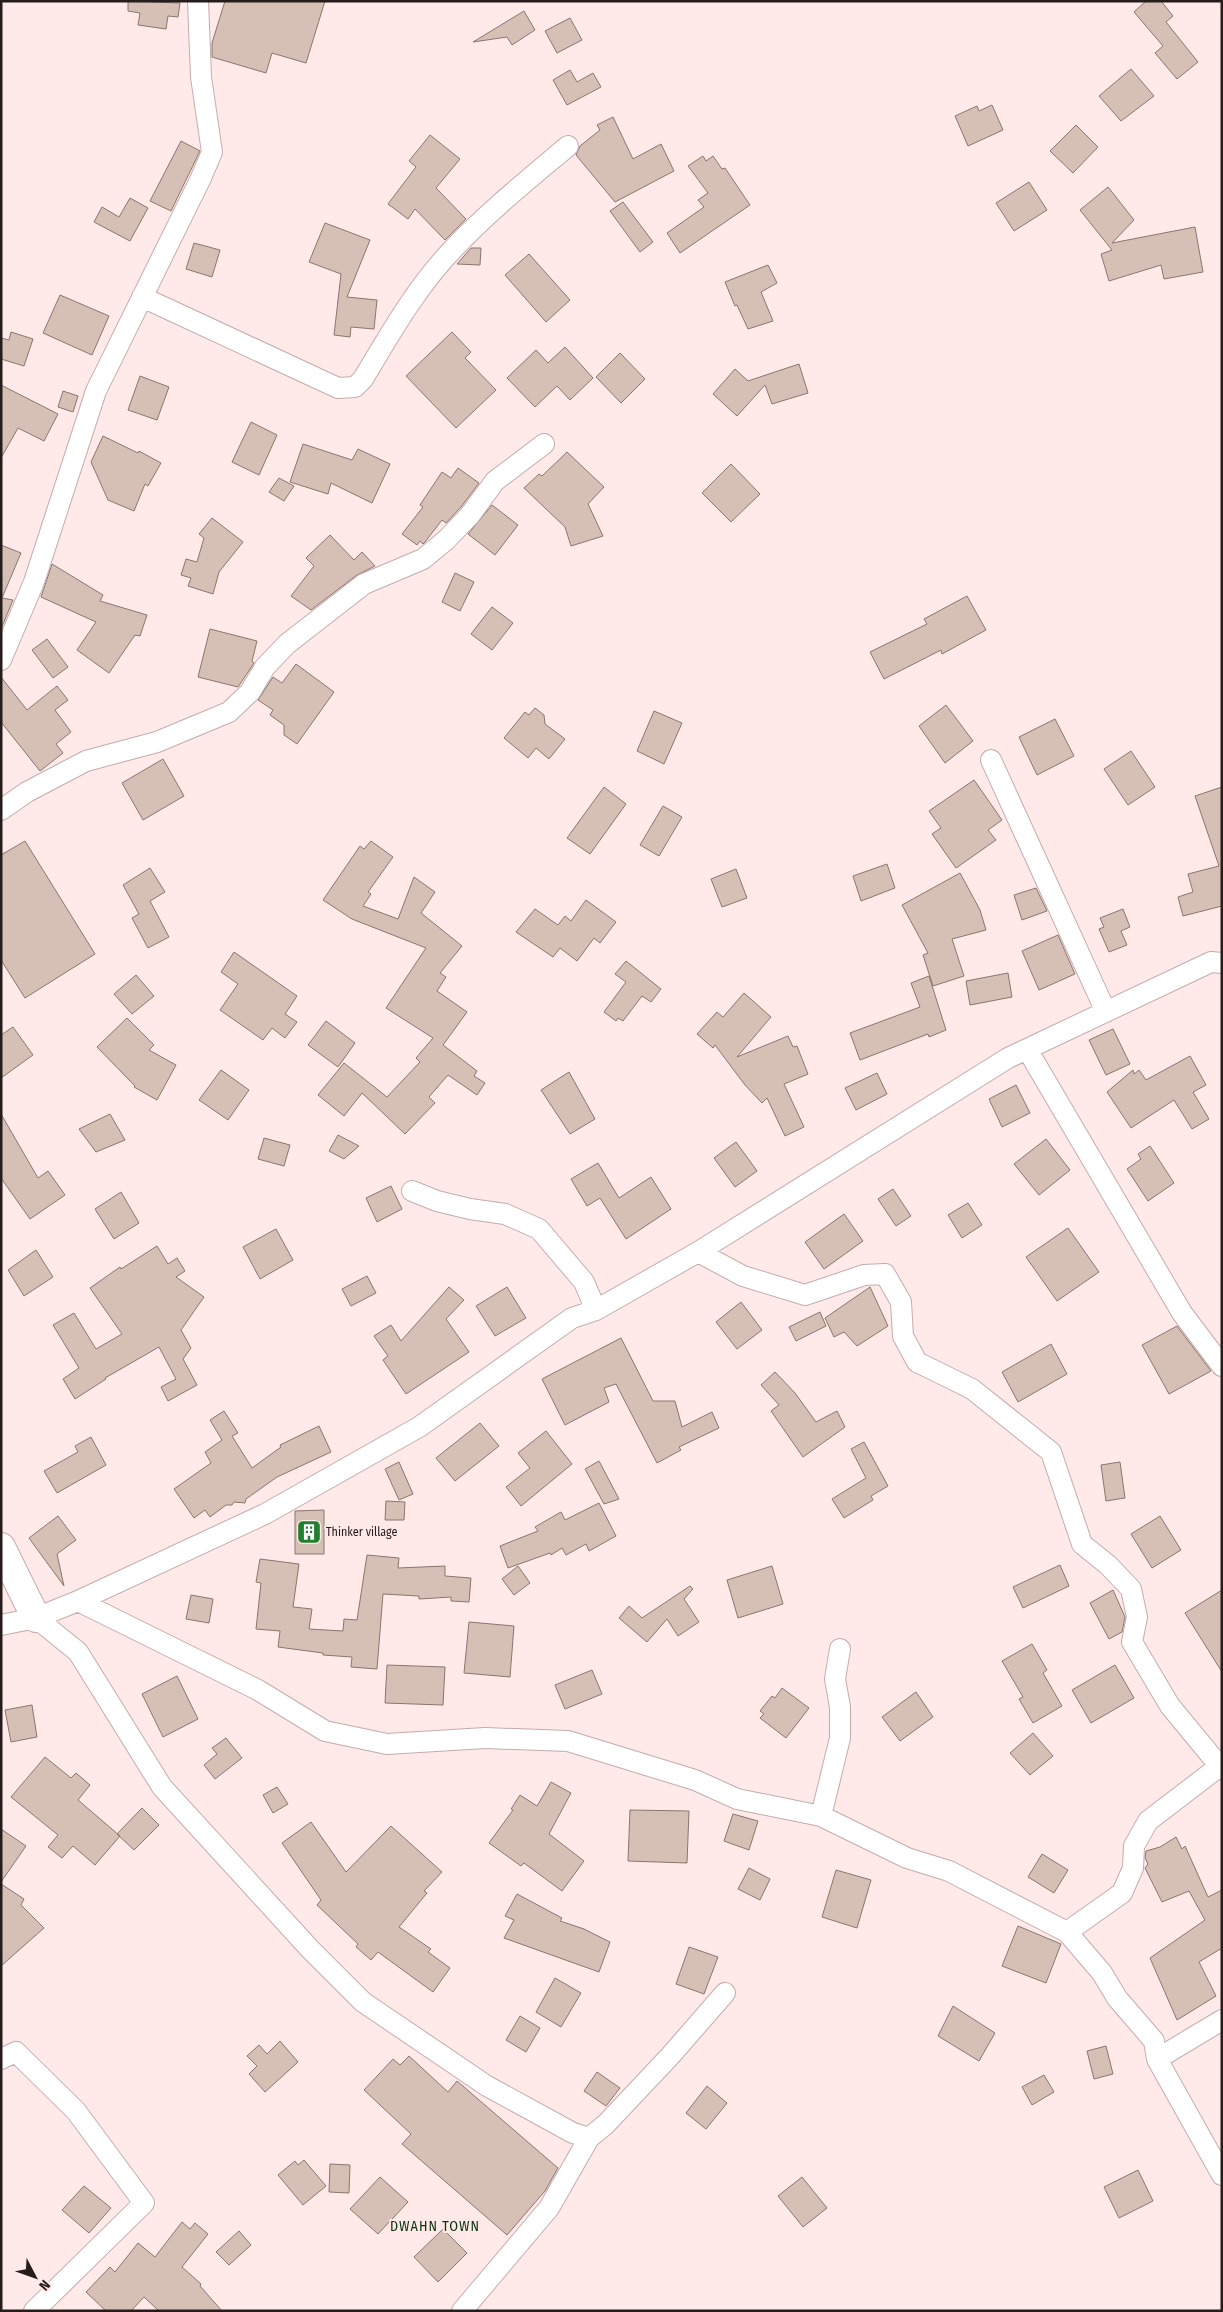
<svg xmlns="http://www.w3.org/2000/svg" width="1223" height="2312" viewBox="0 0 1223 2312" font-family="'Fira Sans Condensed',sans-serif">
  <rect width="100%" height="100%" fill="#ffeae9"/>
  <path fill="#d6c0b6" stroke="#8a766d" d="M128,1L180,3L178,17L168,16L166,29L138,25L140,13L128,11Z
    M225,1H325L306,63L272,53L266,73L212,57V43Z
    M1146,1H1161L1173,16L1166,22L1198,62L1177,79L1155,53L1163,46L1134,12Z
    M524,11L535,30L512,45L507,37L473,42Z
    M570,18L582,40L557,53L545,31Z
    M1131,69L1154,96L1121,121L1099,96Z
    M570,70L577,82L593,73L601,87L567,105L553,80Z
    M992,105L1003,130L968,146L955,116L977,106L979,111Z
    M613,117L633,159L661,144L674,171L615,202L576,155L580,146L600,130L597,125Z
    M1076,125L1098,147L1073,173L1050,151Z
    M430,135L460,159L436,188L466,219L445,240L415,209L408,219L388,204L416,167L409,161Z
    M181,141L200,151L171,211L150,201Z
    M703,156L706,161L713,156L722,169L725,168L750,205L680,253L667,233L704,207L698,200L708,193L688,166Z
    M1029,182L1047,210L1014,231L996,203Z
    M1108,187L1134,220L1112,243L1195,227L1203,272L1164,279L1161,265L1109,281L1101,254L1112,250L1080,210Z
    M130,198L148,208L130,241L94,222L102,207L119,217Z
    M623,202L653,242L640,252L610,211Z
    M325,223L370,240L347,297L377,300L374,329L351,327L350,337L334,335L341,274L309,262Z
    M194,243L220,250L212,277L186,269Z
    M471,248H481L480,265L457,264Z
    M529,254L570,300L546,322L505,275Z
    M768,265L777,283L761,292L773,321L748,329L737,305L735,306L725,282Z
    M60,295L109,316L92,355L43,333Z
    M11,332L33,339L24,366L1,359V338L9,340Z
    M452,332L471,352L465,358L496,390L456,428L406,376Z
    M565,347L593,378L570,400L557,386L535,407L507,378L536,350L548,363Z
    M620,353L645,379L621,403L596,377Z
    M799,364L808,393L772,404L765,385L737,416L713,394L735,369L748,381Z
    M140,376L169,387L157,420L128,410Z
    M1,385L58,414L44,441L18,428L1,458Z
    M63,391L78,396L73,412L58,407Z
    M251,422L277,435L259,475L232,462Z
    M103,436L138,453L139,451L161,463L148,486L145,484L134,511L108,500L91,462Z
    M303,444L352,460L358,449L390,464L372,503L331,483L328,494L290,482Z
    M567,452L604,487L588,504L603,536L571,546L565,527L524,488L539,474L542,476Z
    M731,464L760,494L731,522L702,493Z
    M458,468L479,483L461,507L446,523L442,520L425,542L423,544L420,541L417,545L402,534L423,507L420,505L442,472L451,478Z
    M279,478L294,486L284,501L269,492Z
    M492,505L518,525L495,555L468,534Z
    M212,518L243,542L219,572L213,594L188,586L191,578L181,575L186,559L197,562L204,538L199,534Z
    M330,535L354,560L362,552L375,566L357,575L311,610L291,596L314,566L306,558Z
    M1,545L21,553L2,598L13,600L1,629Z
    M52,564L103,595L100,601L147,615L140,636L135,635L109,673L77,650L96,622L41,597Z
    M455,573L474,582L460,611L442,602Z
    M967,596L986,630L942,654L941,650L884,679L870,652L927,624L924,619Z
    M492,607L513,623L492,650L471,634Z
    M210,629L257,641L252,661L254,663L238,687L198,677Z
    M47,639L68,667L53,678L32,650Z
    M296,664L334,692L297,744L284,735V725L270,715L273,710L258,700L273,677L282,683Z
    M1,677L27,710L57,686L68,700L55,710L71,732L56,744L63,753L40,771L1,722Z
    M946,705L973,741L945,763L919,726Z
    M535,708L544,715L545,724L565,739L549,759L536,748L528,758L504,738L525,712L529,715Z
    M654,711L682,723L664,764L637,751Z
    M1055,719L1074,756L1037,775L1019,737Z
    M1131,751L1155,787L1128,805L1104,769Z
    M163,759L184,796L143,820L122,783Z
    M974,780L1002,820L988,830L996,840L956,868L932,834L941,828L929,811Z
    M604,787L626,804L590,854L567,838Z
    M1222,787V906L1183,916L1178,897L1193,892L1188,874L1219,866L1195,796Z
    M663,806L682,817L659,856L640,845Z
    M25,841L95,954L25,998L1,960V855Z
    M371,841L393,857L368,892L371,894L363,906L398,919L414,877L435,892L421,913L462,946L440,973L446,977L437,991L467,1012L443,1045L477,1071L474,1076L485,1083L477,1095L448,1075L429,1097L435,1103L405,1134L362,1093L344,1116L318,1095L344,1063L387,1097L420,1062L416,1058L433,1038L386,1008L426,948L352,919L323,900L360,846L364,849Z
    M887,864L895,888L861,901L853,876Z
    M150,868L165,892L150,901L169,937L148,948L132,918L139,914L123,885Z
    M736,869L747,898L722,907L711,879Z
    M960,873L980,910L986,930L952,939L964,976L933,986L923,955L928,953L902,905Z
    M1036,888L1047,911L1022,920L1014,895Z
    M586,900L616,922L600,943L594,938L577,961L560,948L553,957L516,932L535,909L558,925L565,916L571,921Z
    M1123,909L1130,927L1121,931L1127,945L1109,952L1099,929L1104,927L1100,918Z
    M1058,935L1075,974L1039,990L1022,951Z
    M234,952L297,996L285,1014L297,1022L285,1038L272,1028L263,1040L220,1010L238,984L221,972Z
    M626,961L661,989L651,1002L642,996L623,1021L618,1018L616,1021L604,1012L626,982L615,974Z
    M1008,973L1012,997L970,1005L966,981Z
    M136,975L154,996L132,1014L114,994Z
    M929,976L946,1030L929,1037L928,1034L860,1060L850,1033L920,1007L911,983Z
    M744,993L771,1017L737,1057L788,1036L793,1047L797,1046L808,1074L784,1084L804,1127L785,1136L767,1098L762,1103L745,1085L715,1045L713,1048L697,1034L717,1012L723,1017Z
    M127,1018L154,1045L149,1050L176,1065L157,1100L134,1087L135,1086L97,1047Z
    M326,1021L355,1043L338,1067L308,1045Z
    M13,1027L33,1055L1,1078V1035Z
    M1113,1029L1130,1064L1106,1075L1089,1040Z
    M1190,1056L1206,1085L1193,1092L1209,1119L1192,1129L1174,1100L1131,1128L1107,1092L1133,1070L1134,1074L1139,1070L1146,1080Z
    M221,1070L249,1090L228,1120L199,1100Z
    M569,1072L595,1119L570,1134L541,1090Z
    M877,1073L887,1094L856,1110L845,1088Z
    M1016,1085L1030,1113L1002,1127L989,1099Z
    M1,1114L38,1178L48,1171L65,1195L30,1219L1,1178Z
    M110,1114L125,1140L96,1152L79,1129Z
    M338,1135L359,1146L344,1159L329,1151Z
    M264,1138L290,1145L284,1166L258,1159Z
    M1046,1139L1070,1170L1039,1195L1014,1164Z
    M736,1142L757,1171L735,1187L714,1158Z
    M1150,1146L1174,1183L1148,1201L1127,1169L1141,1159L1138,1154Z
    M598,1163L619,1198L651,1177L671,1209L626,1239L600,1198L587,1206L571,1179Z
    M391,1186L402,1209L377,1222L366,1198Z
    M893,1189L911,1216L896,1226L878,1199Z
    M121,1192L139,1223L114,1239L95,1209Z
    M968,1203L982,1225L962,1238L948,1215Z
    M844,1214L863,1241L824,1269L805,1242Z
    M1068,1228L1099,1272L1057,1301L1026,1257Z
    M276,1229L293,1260L260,1279L243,1247Z
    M157,1246L168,1264L177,1258L185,1271L176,1277L204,1297L181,1330L191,1348L183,1359L197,1385L168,1401L161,1387L176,1379L159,1347L105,1378L106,1379L75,1399L63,1379L79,1368L53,1325L74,1313L96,1349L122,1334L90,1288L120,1267L121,1269Z
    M36,1250L53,1277L24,1296L8,1270Z
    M367,1276L376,1293L351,1306L342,1289Z
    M449,1287L464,1300L446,1319L469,1352L406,1394L383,1360L388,1356L374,1336L391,1325L401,1341Z
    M507,1287L526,1318L495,1336L476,1306Z
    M870,1287L888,1326L857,1346L844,1332L834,1337L825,1318Z
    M741,1302L762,1330L737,1349L716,1322Z
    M820,1312L826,1326L796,1341L789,1327Z
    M1177,1326L1211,1371L1169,1394L1142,1345Z
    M621,1338L653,1401H675L682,1427L712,1412L719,1428L679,1447L681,1450L657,1463L616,1384L604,1388L609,1402L565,1425L542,1379Z
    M1051,1344L1067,1374L1018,1402L1002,1372Z
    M775,1372L795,1393L816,1422L837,1411L845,1427L803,1457L771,1411L779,1405L761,1385Z
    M224,1411L238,1433L232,1436L252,1468L281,1447L280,1445L319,1426L331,1452L277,1477L246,1499L245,1503L234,1502L232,1505H226L210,1517L205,1510L194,1518L174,1489L211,1463L205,1452L222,1440L210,1420Z
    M480,1423L499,1446L455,1481L436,1458Z
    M546,1431L572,1464L521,1506L506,1487L530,1468L518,1453Z
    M91,1437L106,1465L57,1493L44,1471L78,1452L75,1446Z
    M864,1442L888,1486L871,1496L873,1500L844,1518L832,1499L866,1478L851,1449Z
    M599,1461L619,1499L604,1504L585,1469Z
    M399,1462L413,1494L399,1500L385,1469Z
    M1120,1462L1125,1498L1106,1501L1101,1465Z
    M386,1501L405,1502L404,1520H385Z
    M599,1503L616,1536L589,1551L586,1544L566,1555L562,1548L551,1555L550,1553L508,1568L500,1546L538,1531L535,1527L561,1512L565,1520Z
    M324,1510V1554H295V1511Z
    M58,1516L76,1540L57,1554L64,1586L29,1538Z
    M1160,1516L1181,1550L1152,1568L1131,1534Z
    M367,1555L399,1558L398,1568L445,1566V1576L471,1578L469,1602L451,1601V1597L419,1599V1596L383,1594L377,1669L351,1667L352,1657L323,1655V1653L278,1647L280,1631L256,1629L261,1583L256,1582L260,1559L299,1564L293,1607L312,1609L309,1629L343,1631L344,1619L357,1620Z
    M1060,1565L1069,1586L1023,1608L1013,1587Z
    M518,1566L530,1583L514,1595L502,1579Z
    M772,1566L783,1604L738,1618L727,1580Z
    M690,1586L693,1589L684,1599L699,1622L678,1636L667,1619L647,1642L619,1618L629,1606L642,1618Z
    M1113,1590L1125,1617L1122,1632L1109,1639L1090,1603Z
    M1222,1590V1672L1185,1613Z
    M191,1595L213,1599L209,1623L186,1619Z
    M469,1622L514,1626L510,1677L464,1673Z
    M1032,1644L1047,1670L1043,1673L1062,1706L1033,1723L1019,1699L1023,1697L1002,1661Z
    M387,1665L445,1667L443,1705L385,1703Z
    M1115,1665L1134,1698L1091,1723L1072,1690Z
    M592,1670L602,1694L565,1709L555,1685Z
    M177,1676L198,1719L163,1737L142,1694Z
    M782,1688L809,1708L786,1738L760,1718L764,1714L760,1711L772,1696L775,1698Z
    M916,1692L933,1717L900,1741L882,1717Z
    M32,1705L37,1737L11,1742L5,1710Z
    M1033,1733L1053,1756L1030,1775L1010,1753Z
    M226,1738L242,1758L215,1779L204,1765L217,1754L212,1748Z
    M45,1757L71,1778L76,1773L90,1785L78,1800L120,1836L95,1865L73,1846L62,1858L48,1847L58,1835L11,1797Z
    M551,1782L571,1793L549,1834L584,1861L562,1891L524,1863L521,1866L489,1843L513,1810L511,1809L520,1795L537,1806Z
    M277,1787L288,1804L273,1813L263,1795Z
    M142,1808L159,1825L134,1850L117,1834Z
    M630,1810L689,1811L687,1863L628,1861Z
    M733,1814L758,1821L749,1850L724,1841Z
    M311,1822L346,1872L391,1826L442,1872L424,1891L427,1893L399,1927L431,1949L428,1952L450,1968L433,1992L378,1952L371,1960L356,1947L358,1944L317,1905L321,1900L282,1843Z
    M1,1829L26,1846L1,1882Z
    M1176,1837L1182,1849L1185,1846L1208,1897L1222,1890V1948L1199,1962L1216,1996L1177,2020L1150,1958L1205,1920L1189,1891L1162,1902L1145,1868L1148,1864L1145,1858L1146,1851L1160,1847Z
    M1042,1854L1068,1870L1054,1893L1028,1877Z
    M749,1868L770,1879L760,1900L738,1889Z
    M836,1870L871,1880L857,1928L822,1917Z
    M1,1884L24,1899L21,1905L44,1928L1,1966Z
    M517,1894L562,1918L560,1921L584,1929L610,1942L599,1972L504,1938L514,1920L505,1916Z
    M1018,1926L1061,1944L1046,1983L1002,1966Z
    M689,1947L718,1957L704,1994L676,1984Z
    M555,1978L581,1993L561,2027L536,2012Z
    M953,2006L995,2033L979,2061L938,2036Z
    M520,2016L540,2028L526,2052L506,2040Z
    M280,2041L298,2062L265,2092L249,2074L257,2066L247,2056L259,2045L267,2054Z
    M1106,2046L1113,2074L1094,2079L1087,2051Z
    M409,2056L448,2092L457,2081L558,2168L545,2191L507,2235L402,2144L411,2134L364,2090L393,2059L400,2065Z
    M597,2072L620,2088L606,2106L584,2091Z
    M1044,2075L1054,2092L1032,2105L1022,2087Z
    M707,2086L727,2103L706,2129L686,2113Z
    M304,2160L326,2186L303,2205L278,2175L295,2161L298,2165Z
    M330,2164L350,2165L349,2193L329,2192Z
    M1138,2170L1153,2201L1119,2218L1104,2187Z
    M380,2177L408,2202L378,2234L350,2209Z
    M802,2177L827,2208L803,2227L778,2196Z
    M84,2186L111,2208L89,2233L62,2210Z
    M182,2222L190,2229L195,2223L208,2234L182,2267L201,2284L200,2286L222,2311H159L144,2297L131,2311H106L86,2292L110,2267L115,2272L138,2243L155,2257Z
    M443,2229L467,2253L438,2282L414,2257Z
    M239,2231L251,2245L229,2265L216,2252Z"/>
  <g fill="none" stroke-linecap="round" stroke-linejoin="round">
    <defs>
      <path id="street" d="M142,297L338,388L355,387L363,379C390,334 417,286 454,248C489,211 529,179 568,146
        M1,660L34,582L96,391L201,178L212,152L201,77L198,1
        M991,760L1106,1012
        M1,810L27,792L86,761L157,742L229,712L250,692L265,667L287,644L364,584L423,559L446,540L470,515L495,481L544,444
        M1027,1049L1182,1313L1222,1366
        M412,1191L437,1201L470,1209L505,1214L539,1229L584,1282L596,1310
        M698,1252L743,1276L805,1295L864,1275L885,1274L901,1302L903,1336L917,1362L972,1389L1051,1452L1082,1544L1108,1565L1131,1589L1137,1617L1132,1642L1170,1706L1222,1769
        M78,1601L258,1690L325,1731L387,1744L485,1738L568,1741L695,1780L737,1799L821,1816L907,1858L949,1871L1067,1932L1102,1973L1117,1998L1154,2041L1157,2059L1222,2020
        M36,1618L78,1652L162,1787L309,1948L363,2002L487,2086L573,2133L589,2138L606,2124L671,2055L725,1993
        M1,1625L36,1618L78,1601L265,1514L419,1427L572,1318L596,1310L698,1252L1008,1058L1211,962L1222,963
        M821,1816L840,1738V1707L835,1679L840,1649
        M1067,1932L1122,1893L1133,1868L1134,1846L1148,1821L1220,1766
        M1,2059L16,2052L76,2111L144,2203L34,2311
        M1157,2059L1222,2175
        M462,2311L549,2208L589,2138"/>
      <path id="secondary" d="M1,1547L36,1618"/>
    </defs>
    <use href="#street" stroke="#c4acab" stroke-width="22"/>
    <use href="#secondary" stroke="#c4acab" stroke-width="30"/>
    <use href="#street" stroke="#fff" stroke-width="20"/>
    <use href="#secondary" stroke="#fff" stroke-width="28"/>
  </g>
  <defs>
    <symbol id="building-square" viewBox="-11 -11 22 22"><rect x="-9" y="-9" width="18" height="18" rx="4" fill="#227f2f" stroke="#ffeae9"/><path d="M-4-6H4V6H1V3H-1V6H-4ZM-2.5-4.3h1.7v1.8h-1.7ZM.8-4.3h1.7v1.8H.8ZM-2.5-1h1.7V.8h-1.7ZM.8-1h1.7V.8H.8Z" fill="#fff"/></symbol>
  </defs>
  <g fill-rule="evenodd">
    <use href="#building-square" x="295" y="1518" width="28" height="28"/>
  </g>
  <g text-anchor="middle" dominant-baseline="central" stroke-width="4" stroke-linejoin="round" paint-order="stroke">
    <g font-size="12" fill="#251c1b" stroke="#ffeae9" text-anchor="start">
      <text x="326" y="1532">Thinker village</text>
    </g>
    <g font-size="14" letter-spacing="1" fill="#07340e" stroke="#ffeae9">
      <text x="435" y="2226">DWAHN TOWN</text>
    </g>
  </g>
  <rect width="1223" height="2312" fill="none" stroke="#251c1b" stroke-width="5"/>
  <g transform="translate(35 2277) rotate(131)" stroke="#ffeae9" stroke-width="4" paint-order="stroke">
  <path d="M0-4L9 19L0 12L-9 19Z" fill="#251c1b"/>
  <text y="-8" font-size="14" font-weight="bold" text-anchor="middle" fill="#251c1b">N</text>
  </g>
</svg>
